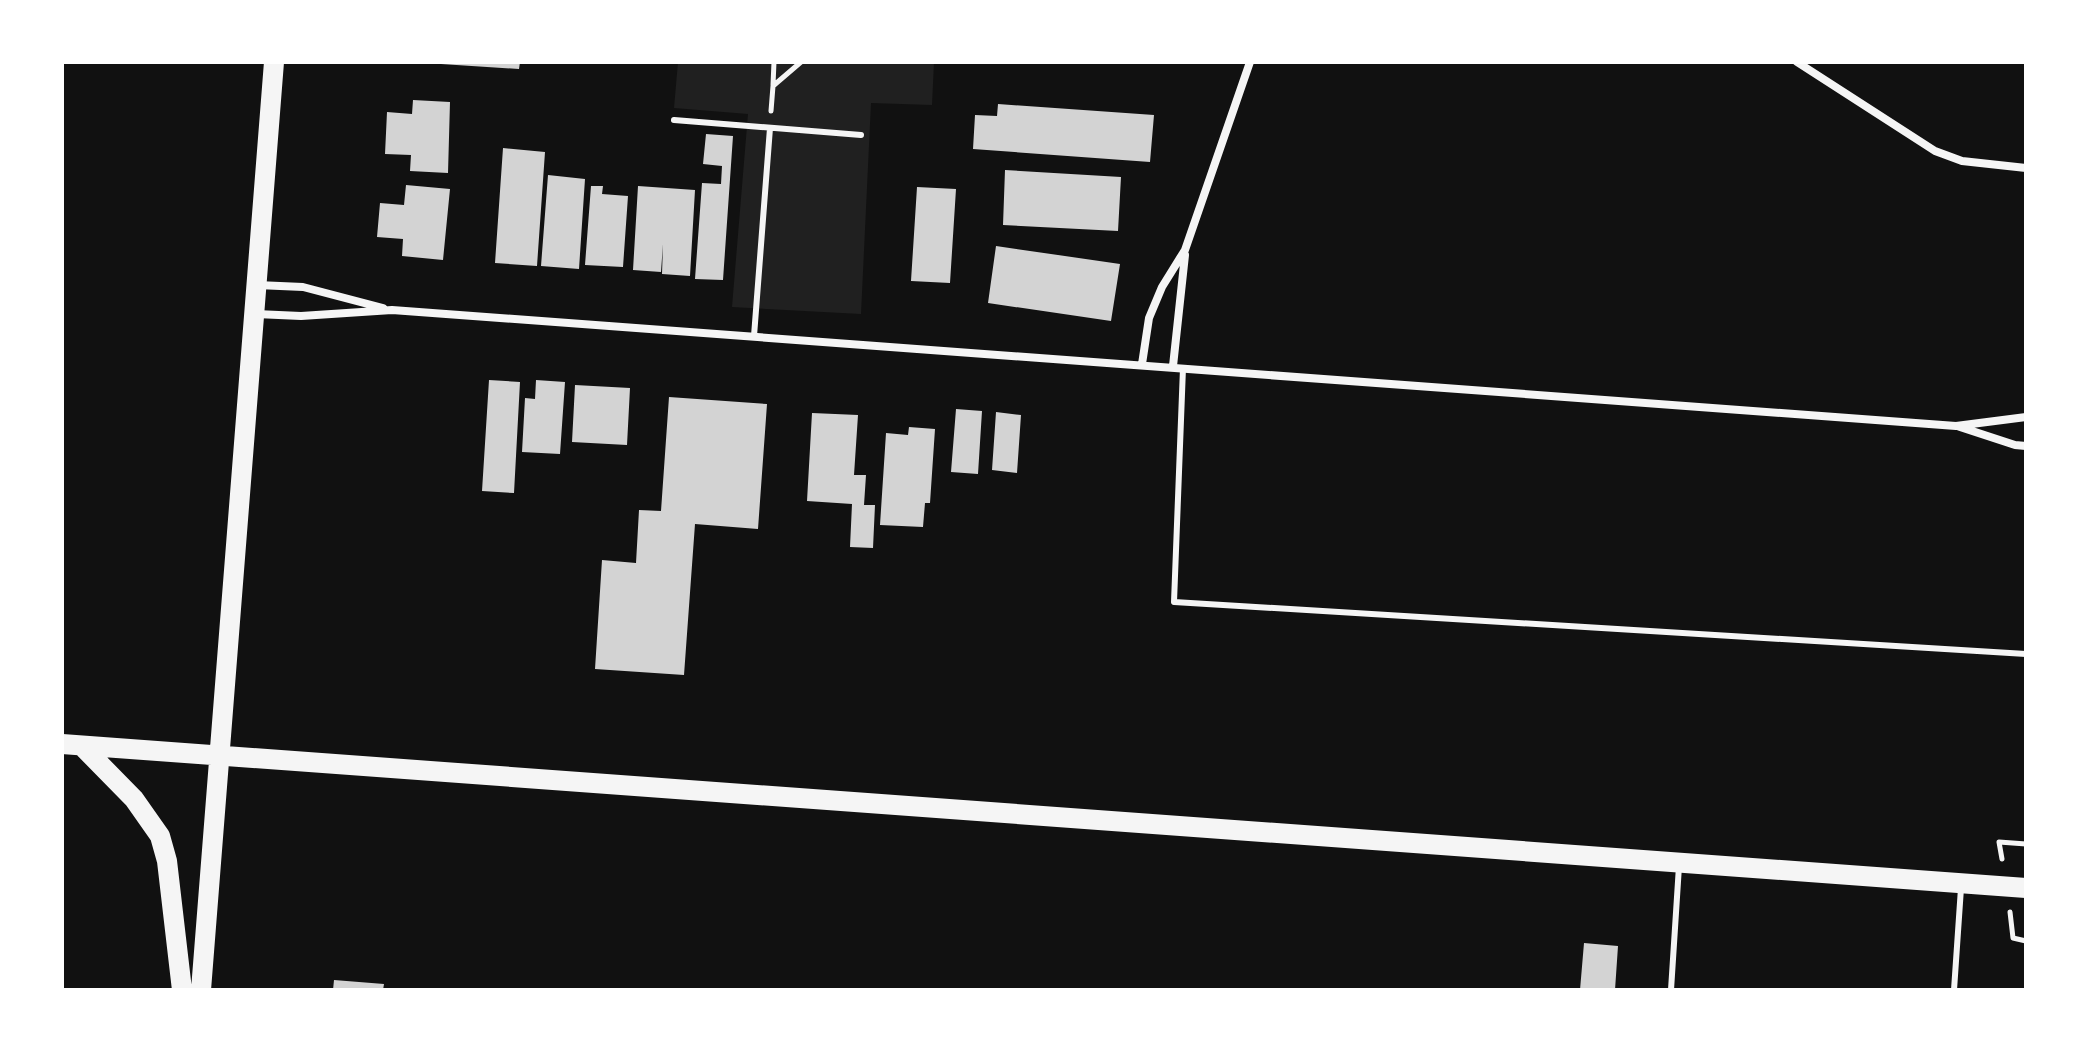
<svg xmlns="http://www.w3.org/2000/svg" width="2088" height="1052" viewBox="0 0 2088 1052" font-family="Figtree,sans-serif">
  <rect width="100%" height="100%" fill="#111"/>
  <path fill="#202020" d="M678,62H934L932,105L871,103L861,314L732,307L748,114L674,108Z"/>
  <path fill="#d3d3d3" d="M441,62H520L519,69L441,64Z
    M413,100L450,102L448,173L410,171L411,155L385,154L387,112L412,114Z
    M998,104L1154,115L1150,162L973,149L975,115L997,116Z
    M706,134L733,136L723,280L695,279L702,183L721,184L722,166L703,164Z
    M503,148L545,152L537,266L495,263Z
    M1005,170L1121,177L1118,231L1003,225Z
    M548,175L585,179L579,269L541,266Z
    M406,185L450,189L443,260L402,256L403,239L377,237L380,203L404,205Z
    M591,186H603L602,194L628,196L623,267L585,265Z
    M638,186L695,190L690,276L662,274L663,244L661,272L633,270Z
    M917,187L956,189L950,283L911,281Z
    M996,246L1120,264L1111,321L988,303Z
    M489,380L520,382L514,493L482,491Z
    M536,380L565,382L560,454L522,452L525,398L535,399Z
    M575,385L630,388L627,445L572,442Z
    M669,397L767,404L758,529L695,524L684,675L595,669L602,560L636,563L639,510L661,511Z
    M956,409L982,411L978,474L951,472Z
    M996,412L1021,415L1017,473L992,470Z
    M812,413L858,415L854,475H866L864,505H875L873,548L850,547L852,504L807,501Z
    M909,427L935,429L930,503H925L923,527L880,525L886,433L908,435Z
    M1584,943L1618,946L1615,990H1580Z
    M334,980L384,984L383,990H333Z"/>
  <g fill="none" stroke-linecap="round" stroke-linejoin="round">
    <path stroke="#f5f5f5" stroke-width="5" d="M773,85L774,62
      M771,111L773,86L801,62
      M2002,859L1999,842L2026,844
      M2010,912L2013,938L2026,941"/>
    <path stroke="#f5f5f5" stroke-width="6" d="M674,120L861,135
      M754,336L770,128
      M1183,368L1174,602L2026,654
      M1671,990L1679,866
      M1954,990L1961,888"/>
    <path stroke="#f5f5f5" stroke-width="8" d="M1797,62L1935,151L1962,161L2026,168
      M257,285L303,287L383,308
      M256,314L301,316L392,310L1956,426L2026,417
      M1142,364L1149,318L1162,287L1185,250L1250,62
      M1173,366L1185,255
      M1960,427L2015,445L2026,446"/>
    <path stroke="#f5f5f5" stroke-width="20" d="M62,744C716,796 1371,839 2026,888
      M82,746L134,799L160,836L167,861L182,990
      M201,990L274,62"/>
  </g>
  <rect width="2088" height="1052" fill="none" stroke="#ffffff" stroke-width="128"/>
</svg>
